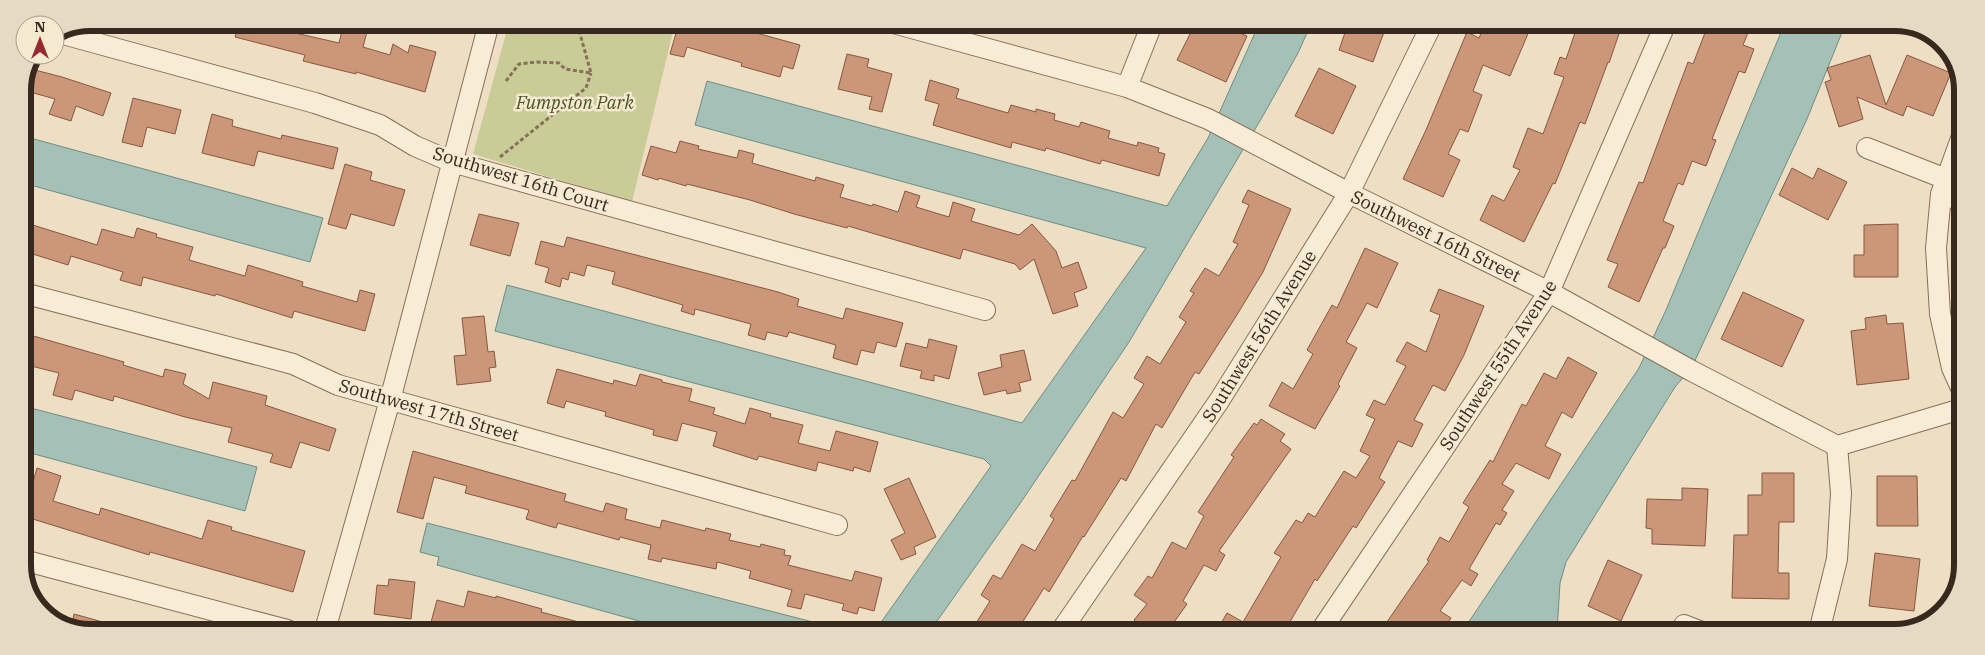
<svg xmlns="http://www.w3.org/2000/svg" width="1985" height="655" viewBox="0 0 1985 655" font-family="'IBM Plex Serif',serif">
  <rect width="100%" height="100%" fill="#eedec3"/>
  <path fill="#c9cc97" d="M509,23H675L632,202L473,154Z
    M1892,25H1912L1946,46L1948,52Z"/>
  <path fill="#a5c0b7" stroke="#6c8e84" d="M1259,24H1311L1298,53L1264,114L1129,342L1019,505L930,631H875L991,466L984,459L495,331L507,285L1022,423L1146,248L695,125L707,81L1167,206L1208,138Z
    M1784,25H1845L1807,119L1692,367L1675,387L1566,562L1560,583L1557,632H1462L1639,368L1666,310Z
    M23,136L323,218L310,262L23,183Z
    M23,406L257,467L245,511L23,451Z
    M427,523L848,631H675L437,565L439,557L420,552Z"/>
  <path fill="#cc9679" stroke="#875840" d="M239,23H280L278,29L339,43L344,23H349L368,28L363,47L390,55L393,44L408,53L410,45L436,52L425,92L356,72V74L303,61L305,55L235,37Z
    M679,23H720L800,45L793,69L783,66L780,77L741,66L742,63L687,47L684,57L670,54Z
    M1195,24H1219L1247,36L1226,82L1177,60Z
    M1348,24H1387L1373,62L1339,50Z
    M1485,24H1519L1530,29L1510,76L1483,65L1473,91L1482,95L1468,132L1460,129L1448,154L1460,160L1443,197L1403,179L1426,130L1467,32L1479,38Z
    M1578,24L1622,25L1609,63L1608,62L1585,124L1580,122L1555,184L1553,183L1524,242L1480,220L1492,195L1504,201L1520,170L1513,167L1528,128L1543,134L1564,77L1554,74L1560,57L1566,59Z
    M1708,25H1751L1743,45L1754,49L1745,73L1739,71L1712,139L1716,140L1706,166L1692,161L1683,185L1678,183L1663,221L1674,226L1665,248H1663L1639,302L1608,287L1618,264L1607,260L1639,182L1643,183L1688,62L1693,64Z
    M847,54L869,59L867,67L892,74L882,112L869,109L872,97L838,89Z
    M1870,55L1886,105L1907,55L1951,73L1933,116L1907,106L1903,116L1857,97L1863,119L1839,127L1825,82L1831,80L1827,68Z
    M1319,68L1356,86L1333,134L1295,116Z
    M31,69L62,77L111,93L103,116L76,106L71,121L49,114L55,99L23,90Z
    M930,80L959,89L956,98L1008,113L1011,105L1036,112V109L1055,114L1054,120L1079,127L1081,122L1110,131L1108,138L1137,146L1138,142L1159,148L1158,152L1165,154L1159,176L1102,160L1100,164L1046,148L1045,151L1012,142L1011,148L933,125L939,104L925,100Z
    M133,98L181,110L175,134L147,127L142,147L122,142Z
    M212,114L233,120L232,126L281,139L282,135L338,148L333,169L258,151L254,166L202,153Z
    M680,141L699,146L698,149L737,158L739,150L754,154L752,163L815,181L816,177L844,185L840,197L872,206L873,204L898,212L905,191L920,196L916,207L949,217L953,202L975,209L971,221L1019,235L1032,224L1056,251L1062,268L1078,262L1087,288L1074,293L1078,306L1053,314L1034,259L1020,270L1015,264L963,249L960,259L848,226L847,228L794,214L750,200L687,184L686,186L659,178L658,180L642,175L651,146L676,153Z
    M345,164L372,172L370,180L405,190L394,226L351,214L346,229L328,224Z
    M1792,168L1813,179L1818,168L1847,182L1828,220L1779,195Z
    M1248,190L1291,209L1263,272L1235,318L1199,374L1195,372L1162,428L1156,424L1126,481L1121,478L1084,537L1083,536L1049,592L1044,588L1017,631H971L990,601L981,595L993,575L1001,579L1022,544L1035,551L1054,519L1050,516L1072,480L1075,481L1113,412L1123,418L1144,384L1134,378L1147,356L1160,364L1186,322L1179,317L1194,293L1190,291L1205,268L1219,276L1238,244L1233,242L1249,205L1242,202Z
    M479,214L519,223L510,256L470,245Z
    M23,222L97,245L102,229L134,238L137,228L157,234L156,237L193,247L189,260L245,276L248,265L303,282L302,286L357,302L360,290L375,294L365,331L294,311L292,318L216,294L215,296L143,277L141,286L120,280L123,272L71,256L68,265L23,251Z
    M1898,224V277H1854V255H1864V225Z
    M567,237L778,292L799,299L797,306L843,319L846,308L903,323L896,347L877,342L874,353L861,350L857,365L833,358L836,345L789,332L787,337L767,332L765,340L748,335L751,324L695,309L694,315L681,311L683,305L612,284L615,272L587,265L584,276L570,272L568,280L562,278L560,287L545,282L549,268L535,264L541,241L564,247Z
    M1365,248L1398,263L1377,308L1367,303L1346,342L1357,348L1338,384L1340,386L1315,429L1269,406L1282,382L1293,389L1313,354L1307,350L1332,305L1337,308Z
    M1439,289L1484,306L1464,355L1445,391L1433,385L1414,420L1423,424L1412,447L1398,441L1379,478L1385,482L1356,528L1353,526L1317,581L1315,579L1284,632H1216L1227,613L1243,622L1281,557L1274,553L1296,520L1302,523L1308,513L1315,517L1344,471L1356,478L1370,456L1360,451L1375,419L1366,415L1374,400L1385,405L1406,366L1396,361L1407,342L1426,352L1440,315L1430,311Z
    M1743,292L1804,320L1782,367L1721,339Z
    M1886,315L1887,324L1903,323L1909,379L1857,385L1851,331L1866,329L1865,318Z
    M484,316L488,352L494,351L496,367L489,368L491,381L457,385L454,356L466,355L462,318Z
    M23,333L124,362L123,365L163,377L165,369L186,374L183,384L209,399L213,382L267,396L265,405L336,429L329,451L300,442L291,468L270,462L273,454L228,442L232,428L185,417L114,396L113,401L75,390L72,400L53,395L59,373L23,364Z
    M929,339L957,346L949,379L934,375V381L920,378L922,371L900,366L906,343L927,348Z
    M1024,350L1031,380L1019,383L1021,391L1007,394L1006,390L984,395L978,373L1002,367L1000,355Z
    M1568,357L1597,373L1572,418L1562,412L1545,446L1561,454L1549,479L1516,463L1502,484L1514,491L1502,510L1507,513L1500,525L1496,523L1469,569L1478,574L1471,586L1462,580L1440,611L1451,618L1441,632H1380L1429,561L1427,560L1440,537L1449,542L1469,507L1463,503L1490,460L1493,462L1522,404L1526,406L1544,373L1556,379Z
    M557,369L613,384L614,380L636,386L640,374L662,380V382L692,389L689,401L715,408L713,414L745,424L750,408L771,414L770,417L803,425L798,443L830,451L836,431L878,442L870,472L854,467L853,471L818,462L816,471L759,456L757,460L713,446L717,432L682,423L677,441L653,435L654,430L605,416L606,412L566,401L564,408L547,403Z
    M1261,419L1285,434L1280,441L1291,449L1219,551L1225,555L1216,571L1204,565L1183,601L1187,604L1167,632H1150L1134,620L1147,604L1134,595L1148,576L1152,578L1172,542L1186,549L1204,516L1198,512L1234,457L1231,455L1254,423L1257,425Z
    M413,451L566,494L564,501L603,512L606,503L627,509L625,519L660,528L662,520L705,531L706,528L731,534L729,540L760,547L761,544L785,550L784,555L791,556L788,565L852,581L855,571L882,578L874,611L859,607L857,614L842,610L844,604L805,594L801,609L787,606L792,590L749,578L751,571L717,562L716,569L662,558L661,562L648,559L651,545L620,537L619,540L558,523L556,528L526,519L529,510L465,493L467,486L434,477L423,519L397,512Z
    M37,468L61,476L53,501L99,515L101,508L202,539L208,520L232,527L231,530L305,551L293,592L150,552L149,555L23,516Z
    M1762,473H1794V522H1779L1778,573H1789V599L1732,598L1734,535H1748V495H1762Z
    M1877,476H1917L1918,526H1877Z
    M909,478L936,537L914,547L916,554L901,560L891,540L905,533L884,489Z
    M1682,488L1708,489L1705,546L1652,544V529L1646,528L1647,499L1682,500Z
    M1875,553L1920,559L1914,611L1869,606Z
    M1608,560L1642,575L1621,621L1588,606Z
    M389,579L415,582L411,619L374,614L377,585L388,586Z
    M468,591L496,598V596L542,609L541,612L594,626L593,631H448L430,626L437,600L464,607Z
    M74,614L117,626V630H73L71,629Z"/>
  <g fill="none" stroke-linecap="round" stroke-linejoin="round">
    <defs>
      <path id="street" d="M897,24L1127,87L1208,119L1349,193L1549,292L1692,371L1837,446L1961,409
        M63,34L315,103L380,125L415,146L452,162L985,310
        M1127,87L1152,24
        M1867,148L1946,179
        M1941,194L1962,201
        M23,293L293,364L338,385L837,525
        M1961,388L1952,368L1940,314L1936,248L1941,194L1962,136
        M23,560L287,630
        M1684,625L1702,632
        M325,630L390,400L489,23
        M1061,631L1219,401L1349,193L1432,24
        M1320,632L1549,292L1665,25
        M1819,632L1837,559L1841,493L1837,446"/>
    </defs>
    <use href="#street" stroke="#886f5a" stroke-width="22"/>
    <path stroke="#886f5a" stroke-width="3" stroke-dasharray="4 2.5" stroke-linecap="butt" d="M506,81L519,64L537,62L559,63L565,69L591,73L577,23
      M500,157L586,88L591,73"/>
    <use href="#street" stroke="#f8ecd6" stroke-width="20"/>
  </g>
  <g text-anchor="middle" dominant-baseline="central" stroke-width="5" stroke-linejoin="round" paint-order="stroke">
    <g font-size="18" font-style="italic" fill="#4b5424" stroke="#f5e9d2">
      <text x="575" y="102">Fumpston Park</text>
    </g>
    <g font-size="18" fill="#37291e" stroke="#f5e9d2">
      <text transform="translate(521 179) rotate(17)">Southwest 16th Court</text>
      <text transform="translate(1436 236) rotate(26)">Southwest 16th Street</text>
      <text transform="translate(1259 336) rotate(-58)">Southwest 56th Avenue</text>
      <text transform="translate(1498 365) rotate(-57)">Southwest 55th Avenue</text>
      <text transform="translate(429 410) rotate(16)">Southwest 17th Street</text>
    </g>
  </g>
  <path d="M0 0H1985V655H0ZM90 31H1895A59 59 0 0 1 1954 90V565A59 59 0 0 1 1895 624H90A59 59 0 0 1 31 565V90A59 59 0 0 1 90 31Z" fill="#e6dac4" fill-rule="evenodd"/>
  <path fill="none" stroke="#37291e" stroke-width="6" d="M90 31H1895A59 59 0 0 1 1954 90V565A59 59 0 0 1 1895 624H90A59 59 0 0 1 31 565V90A59 59 0 0 1 90 31Z"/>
  <g transform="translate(40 40)"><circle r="24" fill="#f5e9d2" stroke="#a99c8a"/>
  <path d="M0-4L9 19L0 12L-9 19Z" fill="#962a31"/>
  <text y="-8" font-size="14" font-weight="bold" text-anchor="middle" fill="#37291e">N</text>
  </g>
</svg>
